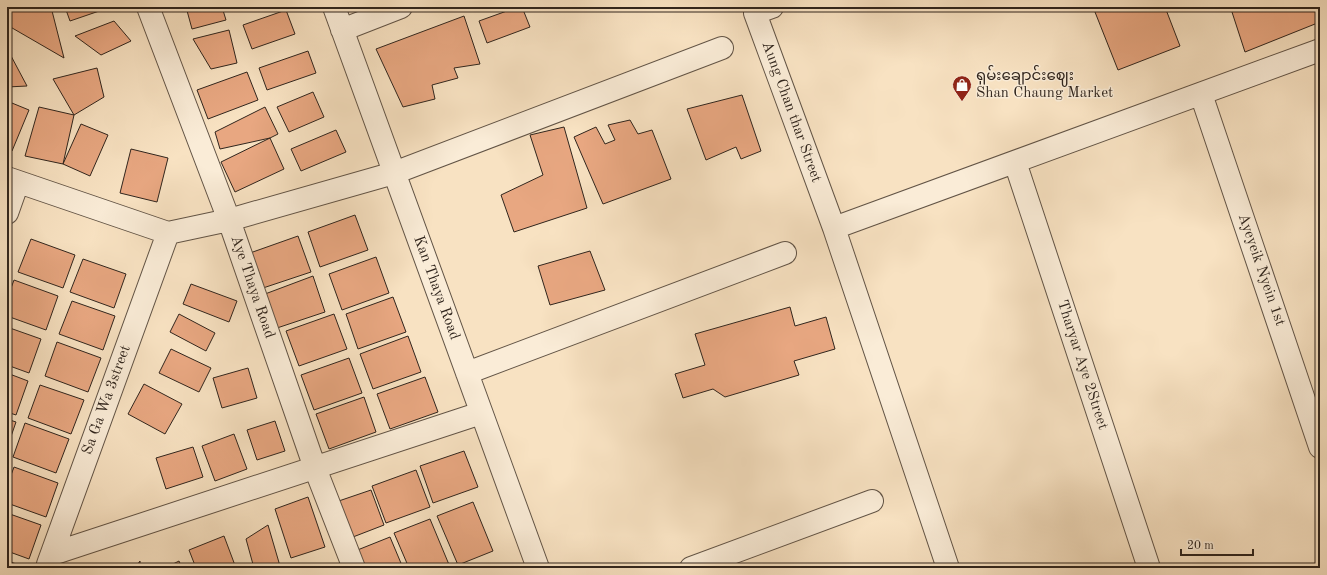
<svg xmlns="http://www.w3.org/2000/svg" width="1327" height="575" viewBox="0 0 1327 575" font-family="'Old Standard TT','Noto Sans Myanmar',serif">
  <rect width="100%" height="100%" fill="#f8e2c2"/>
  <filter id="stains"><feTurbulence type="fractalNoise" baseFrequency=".005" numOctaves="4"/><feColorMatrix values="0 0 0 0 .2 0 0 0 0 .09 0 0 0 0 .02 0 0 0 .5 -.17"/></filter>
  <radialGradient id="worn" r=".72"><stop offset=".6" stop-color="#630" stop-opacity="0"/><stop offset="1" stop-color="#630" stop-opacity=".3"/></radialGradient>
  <path fill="#e8a781" stroke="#30251d" d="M13,7H51L64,58L7,25V18Z
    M65,7H107L108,8L70,21Z
    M186,7H222L226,20L192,29Z
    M518,7H522L530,27L487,43L479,21Z
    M1093,7H1165L1180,46L1118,70Z
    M1236,7H1320V22L1245,52L1231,9Z
    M286,10L295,34L252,49L243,25Z
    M464,16L480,64L454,68L458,78L432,85L435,99L403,107L376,49Z
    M114,21L131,41L101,55L75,36Z
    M229,30L237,63L211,69L193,39Z
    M308,51L316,73L267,90L259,68Z
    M7,54H10L27,86L7,87Z
    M97,68L104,97L74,115L53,79Z
    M247,72L258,100L208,119L197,90Z
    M313,92L324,117L289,132L277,107Z
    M742,95L761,151L741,159L736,147L706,160L687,109Z
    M7,101L29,110L12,151L7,149Z
    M39,107L74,115L63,164L25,156Z
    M265,107L278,134L270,138L220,149L215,132Z
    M630,120L638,134L652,130L671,179L603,204L574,137L596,127L605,144L615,140L608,125Z
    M81,124L108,135L90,176L63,164Z
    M564,127L587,208L514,232L501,195L543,175L530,135Z
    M336,130L346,152L301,171L291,149Z
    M270,138L284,169L235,192L221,162Z
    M131,149L168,158L157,202L120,193Z
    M355,215L368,250L320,267L308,232Z
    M298,236L311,272L263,288L250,253Z
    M31,239L75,255L63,288L18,272Z
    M590,251L605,290L550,305L538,266Z
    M376,257L389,293L342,310L329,274Z
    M83,259L126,274L114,308L70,292Z
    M313,276L325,312L277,328L265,294Z
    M14,280L58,296L46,330L7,316V299Z
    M191,284L237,301L229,322L183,304Z
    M393,297L406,332L358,349L346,314Z
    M72,301L115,316L103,350L59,334Z
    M790,307L795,326L826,317L835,349L794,361L799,375L725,397L713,389L683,398L675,374L705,365L695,334Z
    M179,314L215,333L206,351L170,332Z
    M334,314L347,349L299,366L286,331Z
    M7,327L41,339L29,373L7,365Z
    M408,336L421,372L373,389L360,354Z
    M57,342L101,358L88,392L45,376Z
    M171,349L211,368L199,392L159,373Z
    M349,358L362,393L314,410L301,375Z
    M248,368L257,398L222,408L213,378Z
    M7,373L28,381L16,415L7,412Z
    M425,377L438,412L390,429L377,394Z
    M144,384L182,404L165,434L128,414Z
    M40,385L84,400L71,434L28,418Z
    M364,397L376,432L329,449L316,414Z
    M7,419L16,422L7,448Z
    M275,421L285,451L257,460L247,430Z
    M25,423L69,439L56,473L13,457Z
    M234,434L247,469L215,481L202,446Z
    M193,447L203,477L166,489L156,458Z
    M464,451L478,487L433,503L420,466Z
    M14,467L58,483L46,517L7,503V486Z
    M416,470L430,507L386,523L372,486Z
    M371,490L384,525L340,542L327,505Z
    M308,497L325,547L291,558L275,509Z
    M473,502L493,551L458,565L437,516Z
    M7,513L41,525L29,559L7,551Z
    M430,519L450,567L409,568L394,533Z
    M268,525L280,566L273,568H254L246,539Z
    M224,536L236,568H196L189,550Z
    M390,537L403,568H361L355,551Z
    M7,561L26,567V568H7Z
    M140,561V568H135Z
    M179,561L182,568H165Z"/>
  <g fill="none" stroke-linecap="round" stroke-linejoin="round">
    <defs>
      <path id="minor" d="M148,7L229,220L315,468L354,568
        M334,7L538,568
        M772,7L755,13L834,228L948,568
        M342,30L401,7
        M1201,94L1320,447
        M1015,162L1149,568
        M7,178L168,233L229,220L394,173L722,48
        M7,213L18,182
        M834,228L1320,50
        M467,373L785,253
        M52,554L481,413
        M48,564L168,233
        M691,568L872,501"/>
    </defs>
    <use href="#minor" stroke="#625446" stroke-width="24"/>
    <use href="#minor" stroke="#faecd7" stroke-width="22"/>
  </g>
  <defs>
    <symbol id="shop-pin" viewBox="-11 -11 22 30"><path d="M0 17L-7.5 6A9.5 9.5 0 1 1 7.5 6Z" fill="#8f2418" stroke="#faecd7"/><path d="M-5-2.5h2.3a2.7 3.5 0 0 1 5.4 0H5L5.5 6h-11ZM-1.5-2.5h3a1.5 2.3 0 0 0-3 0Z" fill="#fff"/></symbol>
  </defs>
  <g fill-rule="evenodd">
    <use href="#shop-pin" x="951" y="74" width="22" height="30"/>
  </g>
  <g text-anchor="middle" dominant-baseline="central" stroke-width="3" stroke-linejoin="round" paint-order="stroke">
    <g font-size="15" fill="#30251d" stroke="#faecd7" text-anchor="start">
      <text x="976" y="76">ရှမ်းချောင်းဈေး<tspan x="976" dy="17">Shan Chaung Market</tspan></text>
    </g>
    <g font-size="15" fill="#30251d" stroke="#faecd7">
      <text transform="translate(791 112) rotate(70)">Aung Chan thar Street</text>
      <text transform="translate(1261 270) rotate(71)">Ayeyeik Nyein 1st</text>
      <text transform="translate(252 287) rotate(71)">Aye Thaya Road</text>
      <text transform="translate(436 288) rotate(70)">Kan Thaya Road</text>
      <text transform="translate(1082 365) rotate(72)">Tharyar Aye 2Street</text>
      <text transform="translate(107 400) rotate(-70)">Sa Ga Wa 3street</text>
    </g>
  </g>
  <rect width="1327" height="575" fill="none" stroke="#f8e2c2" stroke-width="24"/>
  <rect x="8" y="8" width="1311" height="559" fill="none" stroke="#30251d" stroke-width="2"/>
  <rect x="12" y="12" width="1303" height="551" fill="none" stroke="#30251d"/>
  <path d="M1181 549v6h72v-6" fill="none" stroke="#30251d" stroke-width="2"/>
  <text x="1187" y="549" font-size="12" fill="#30251d" stroke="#faecd7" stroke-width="3" paint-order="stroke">20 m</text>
  <rect width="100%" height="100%" filter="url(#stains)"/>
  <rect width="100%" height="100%" fill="url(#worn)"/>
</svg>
